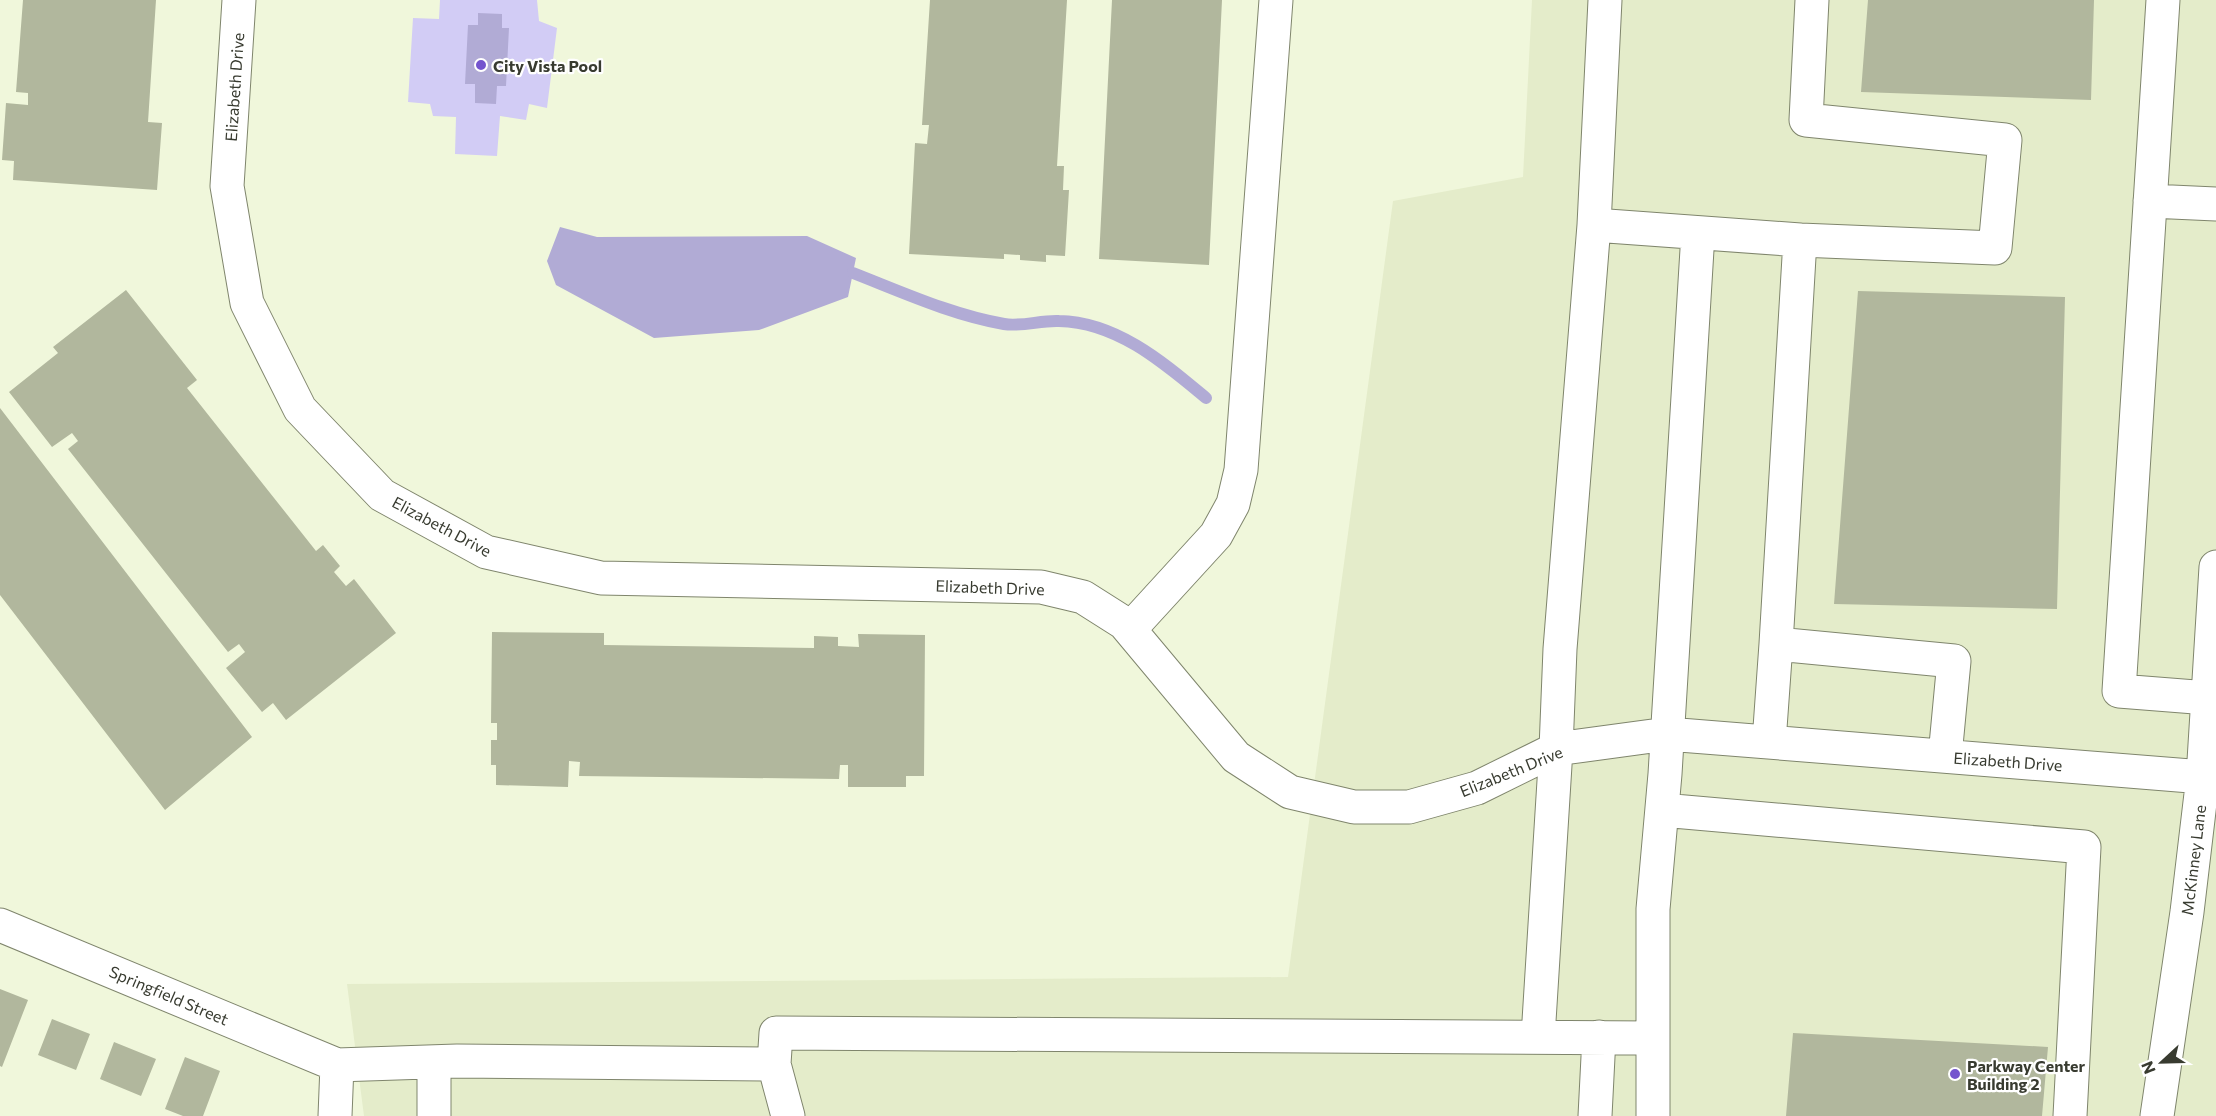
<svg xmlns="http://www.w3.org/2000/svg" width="2216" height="1116" viewBox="0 0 2216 1116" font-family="Commissioner,sans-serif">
  <rect width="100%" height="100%" fill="#f0f7db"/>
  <path fill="#e4ecca" d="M1532,0H2216V1116H364L347,984L1288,977L1393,201L1523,177Z"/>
  <path fill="#d2ccf5" d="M440,0H537L539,21L557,28L547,108L529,104L526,120L500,116L497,156L455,154L456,117L433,116L430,104L408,102L413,18L439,19Z"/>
  <path fill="#b1abd5" d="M478,13L502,14V28H509L506,86H497L496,104L475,103V84H465L468,25H478Z
    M560,227L597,237L807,236L856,258L848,297L759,330L654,338L556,285L547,261Z"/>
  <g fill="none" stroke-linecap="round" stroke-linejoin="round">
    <path stroke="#b1abd5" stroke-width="12" d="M853,273C902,292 952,315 1004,324C1022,327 1041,320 1059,321C1117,322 1164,363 1206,398"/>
  </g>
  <path fill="#b1b79d" d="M23,0H156L148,122L162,123L157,190L13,180L14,161L2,160L6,103L28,105V93L16,92Z
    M930,0H1067L1057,166H1064L1063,190H1069L1065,256L1046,255V262L1020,260V255L1004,254V259L909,254L915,143L927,144L929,125H922Z
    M1112,0H1222L1209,265L1099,259Z
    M1868,0H2094L2091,100L1861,92Z
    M126,290L197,380L187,388L316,551L323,545L340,566L334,572L346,586L354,579L396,633L286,720L273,703L262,712L226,668L245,652L239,644L228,652L68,449L78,441L72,433L52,447L9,392L58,353L53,347Z
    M1858,291L2065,297L2057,609L1834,604Z
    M0,408L252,737L165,810L0,595Z
    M492,632L604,633V645L814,648V636L838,637V646L859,647L858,634L925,635L924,776H906V787H848V765H840L839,779L579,776L580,762L569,761L568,787L496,785V765H491V740H497V723H491Z
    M0,989L28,1000L2,1067L0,1066Z
    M52,1019L90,1034L76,1070L38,1055Z
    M1793,1033L2048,1047L2042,1116H1786Z
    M114,1042L156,1059L141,1096L100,1079Z
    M185,1057L220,1071L203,1116H183L165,1109Z"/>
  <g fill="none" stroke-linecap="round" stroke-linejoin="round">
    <defs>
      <path id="minor" d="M239,0L227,186L247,303L300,409L382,495L486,552L601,578L1041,587L1083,597L1124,623L1236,757L1290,792L1354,807H1409L1477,788L1556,749L1667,734L2203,777
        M2163,0L2119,691L2208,698
        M2150,201L2216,204
        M1594,225L1800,240L1776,644
        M1800,240L1995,248L2005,140L1806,120L1812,0
        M1130,629L1216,535L1233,504L1241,470L1276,0
        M1769,742L1776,644L1954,661L1945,756
        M1662,810L2084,847L2070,1116
        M0,925L337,1065L457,1061L774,1064L776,1033L1653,1038
        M1538,1037L1556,749L1560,649L1594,225L1605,0
        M434,1063V1116
        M774,1064L788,1116
        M335,1116L337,1065
        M1595,1116L1599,1037
        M1653,1116V909L1665,774L1698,233
        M2157,1116L2187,912L2203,777L2216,567"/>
    </defs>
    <use href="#minor" stroke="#7f856c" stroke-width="35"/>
    <use href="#minor" stroke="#fff" stroke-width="33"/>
  </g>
  <g fill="#7454ce" stroke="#fff" stroke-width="2">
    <circle cx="481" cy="65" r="6"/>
    <circle cx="1955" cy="1074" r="6"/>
  </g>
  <g text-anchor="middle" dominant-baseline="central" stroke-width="4.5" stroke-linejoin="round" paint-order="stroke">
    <g font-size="16" font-weight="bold" fill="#383b30" stroke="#fff" text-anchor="start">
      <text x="493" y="65">City Vista Pool</text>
      <text x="1967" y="1065">Parkway Center<tspan x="1967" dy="18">Building 2</tspan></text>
    </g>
    <g font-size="16" fill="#383b30" stroke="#fff">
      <text transform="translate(234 87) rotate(-86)">Elizabeth Drive</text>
      <text transform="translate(442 526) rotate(28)">Elizabeth Drive</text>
      <text transform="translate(990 587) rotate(2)">Elizabeth Drive</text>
      <text transform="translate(2008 761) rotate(4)">Elizabeth Drive</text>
      <text transform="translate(1511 771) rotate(-22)">Elizabeth Drive</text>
      <text transform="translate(2193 860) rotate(-83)">McKinney Lane</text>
      <text transform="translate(169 995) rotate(23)">Springfield Street</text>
    </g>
  </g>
  <g transform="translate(2162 1062) rotate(248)" stroke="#ffffff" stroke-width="4.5" paint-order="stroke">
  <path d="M0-4.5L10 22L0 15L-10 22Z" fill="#383b30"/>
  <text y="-9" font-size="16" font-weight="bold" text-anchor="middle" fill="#383b30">N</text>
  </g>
</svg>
